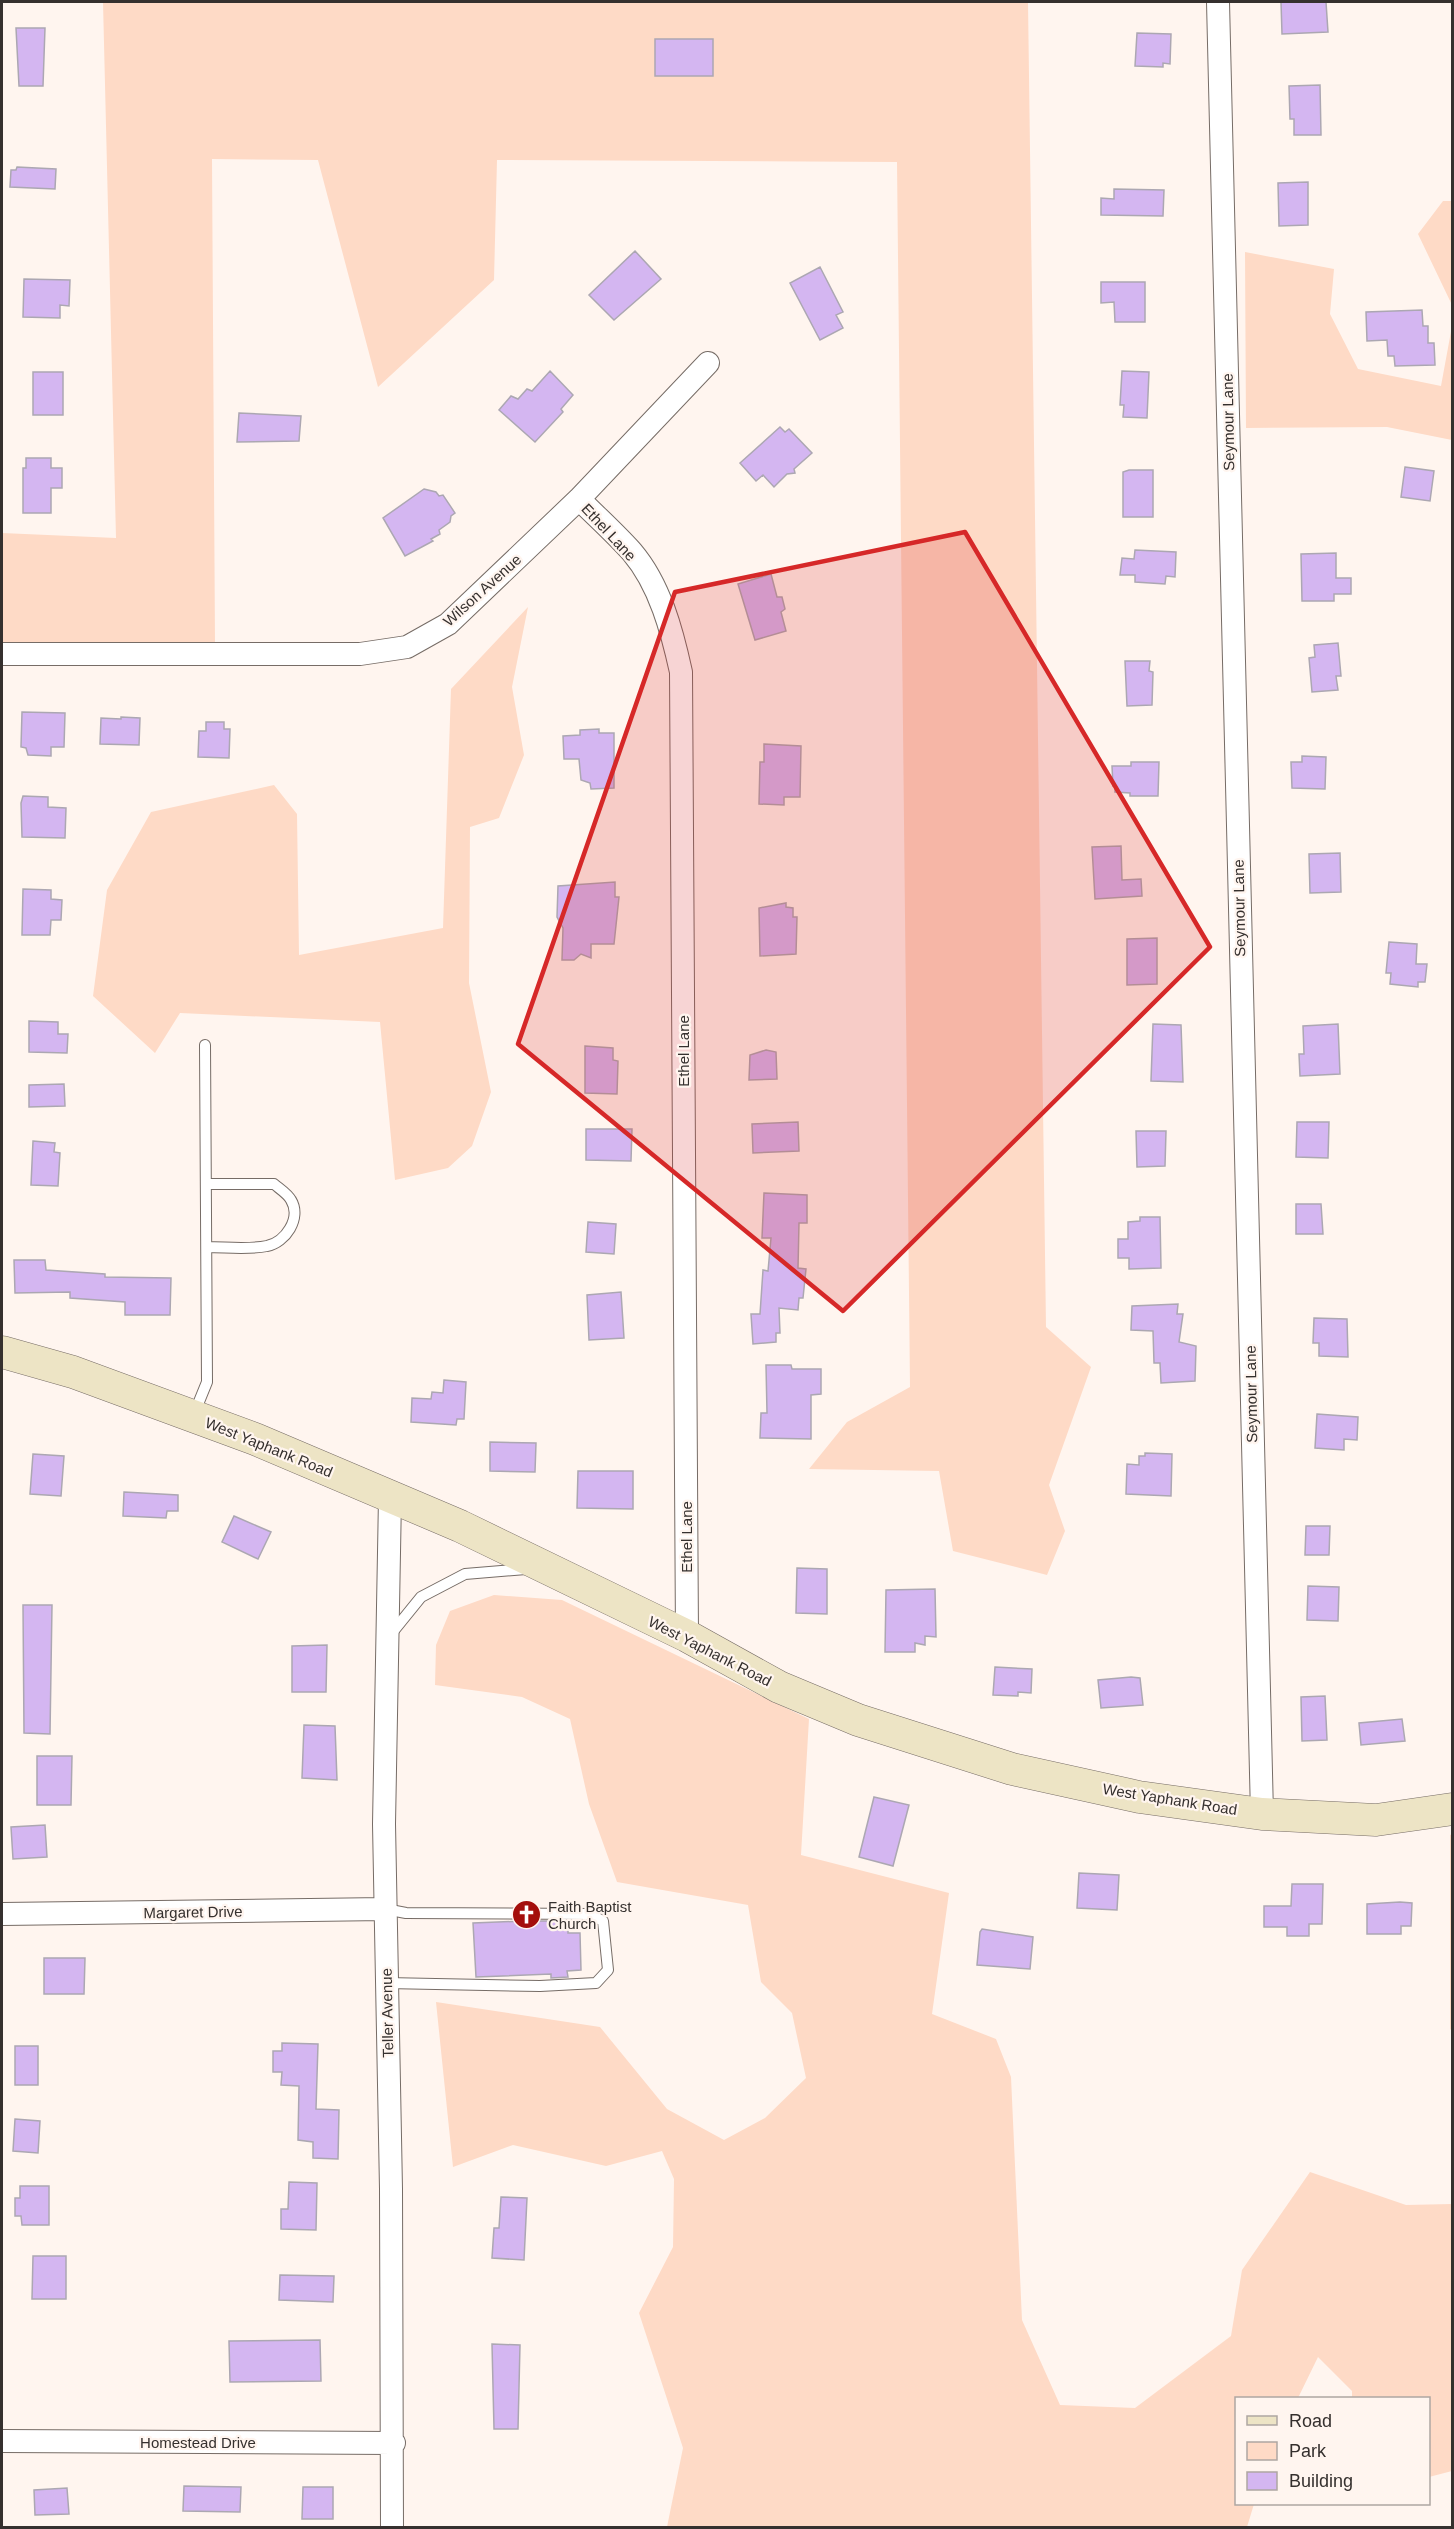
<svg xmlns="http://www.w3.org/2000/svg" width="1454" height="2529" viewBox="0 0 1454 2529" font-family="Helvetica,sans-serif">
  <rect width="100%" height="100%" fill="#fff5ef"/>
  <path fill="#fedac6" d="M103,2H1028L1046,1327L1091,1367L1049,1485L1065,1531L1047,1575L953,1551L939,1471L809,1469L847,1422L910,1387L897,162L497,160L494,280L378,387L318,160L212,159L215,643L2,642V533L116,538Z
    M1443,201H1452V305L1418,234Z
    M1245,252L1334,269L1330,314L1358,369L1441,386L1452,326V440L1387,427L1246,428Z
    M528,607L512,687L524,755L499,818L470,827L469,983L491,1092L472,1146L448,1168L395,1180L380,1022L180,1013L155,1053L93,996L107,890L151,812L274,785L297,814L299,955L443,928L451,689Z
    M494,1595L562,1600L809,1719L801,1855L949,1893L932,2014L996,2039L1011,2077L1022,2320L1060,2405L1135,2408L1231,2336L1242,2270L1310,2172L1406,2205L1452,2204V2471L1429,2477L1428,2398H1352V2391L1318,2357L1298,2398H1236V2504H1254L1247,2527H667L683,2448L639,2313L673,2247L674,2179L662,2151L606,2166L513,2145L453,2167L436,2002L600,2027L667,2109L724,2140L765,2118L806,2078L792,2013L761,1982L748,1905L617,1882L589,1804L570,1719L522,1697L435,1685L436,1645L450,1611Z
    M1452,1834V2031L1450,2029V1835Z"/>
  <path fill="#d4b6f1" stroke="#aca7b2" stroke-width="1.5" d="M1281,2H1326L1328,32L1282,34Z
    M16,28H45L43,86H19Z
    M1137,33L1171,34L1170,64L1163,63V67L1135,66Z
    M655,39H713V76H655Z
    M1320,85L1321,135H1294V119H1290L1289,86Z
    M17,167L56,169L55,189L10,187L11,170H16Z
    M1308,182V225L1279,226L1278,183Z
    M1114,189L1164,190L1163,216L1101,215V198L1114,199Z
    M635,251L661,279L614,320L589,295Z
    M820,267L843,312L836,315L843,328L820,340L790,283Z
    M24,279L70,280L69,306L60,305V318L23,317Z
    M1101,282H1145V322H1115L1114,302L1101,303Z
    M1422,310L1423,326H1428V343H1434L1435,365L1395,366L1394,356H1388L1387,340L1367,341L1366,312Z
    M550,371L573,395L561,409L563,412L535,442L499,410L511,396L518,399L527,389L532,391Z
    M1122,371L1149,372L1147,418L1123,417L1124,405H1120Z
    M33,372H63V415H33Z
    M239,413L301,416L299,441L237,442Z
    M780,427L785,432L789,429L812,453L794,469L795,473L787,474L774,487L763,475L756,481L740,463Z
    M26,458H51V468H62V488H51V513H23V468H26Z
    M1405,467L1434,471L1430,501L1401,497Z
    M1129,470H1153V517H1123V472Z
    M424,489L436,492L439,496L443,495L455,513L451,516L450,522L439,530L440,534L431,539L433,541L405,556L383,518Z
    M1135,550L1176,552L1175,577L1166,576L1165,584L1135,582V575H1120L1122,558L1134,559Z
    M1336,553V578H1351V594H1334V601H1302L1301,554Z
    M771,574L777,597H782L785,609L781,612L786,631L755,640L738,584Z
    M1338,643L1341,676H1336L1338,690L1312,692L1309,658L1315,657L1314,645Z
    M1125,661H1150L1149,671L1153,672L1152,705L1127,706Z
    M22,712L65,713L64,747H51V756L28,755L26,748L21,747Z
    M121,717L140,718L139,745L100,744L101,718L121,719Z
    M206,722H224V729H230L229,758L198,757L199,731H206Z
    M599,729V733H614V788L591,789L590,783L581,780L579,759H564L563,736L580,735V730Z
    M764,744L801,746L800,797H784V805L759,804L760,762H764Z
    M1302,756L1326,757L1325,789L1292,788L1291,762H1302Z
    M1131,762H1159L1158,796H1130V793L1115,792V786H1113L1112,766H1131Z
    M23,796L48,797V807L66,808L65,838L22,837L21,803Z
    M1121,846L1122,880L1141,879L1142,896L1095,899L1092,847Z
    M1340,853L1341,892L1310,893L1309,854Z
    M615,882V897H619L614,944H591V958L581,954L574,960H562L563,928L557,917L558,886Z
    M23,889L51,890V899L62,900L61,920H51L50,935H22Z
    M786,903V907L793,908V917H797L796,954L760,956L759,908Z
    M1157,938V984L1127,985V939Z
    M1389,942L1417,944L1416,964H1427L1425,982H1418V987L1390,984L1391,973H1386Z
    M29,1021L58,1022V1034H68L67,1053L29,1052Z
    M1153,1024L1181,1025L1183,1082L1151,1081Z
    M1338,1024L1340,1074L1300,1076L1299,1054H1304L1303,1026Z
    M585,1046L613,1048V1060L618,1061L617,1094L585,1093Z
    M766,1050L776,1052L777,1079L749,1080L750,1055Z
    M64,1084L65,1106L29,1107V1085Z
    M798,1122L799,1151L753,1153L752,1124Z
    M1297,1122H1329L1328,1158L1296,1157Z
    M586,1129H632L631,1161L586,1160Z
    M1136,1131H1166L1165,1166L1137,1167Z
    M33,1141L55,1143L54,1152L60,1153L58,1186L31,1185Z
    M764,1193L807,1195V1223H799L798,1268L806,1269L803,1298H799L798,1310L779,1308L780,1333H776V1342L753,1344L751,1314H760L763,1270L768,1271L771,1238H762Z
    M1296,1204H1321L1323,1234H1296Z
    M1140,1217H1160L1161,1268L1129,1269V1258H1118V1239H1128V1222L1140,1221Z
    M588,1222L616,1224L614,1254L586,1252Z
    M14,1260H45L46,1270L105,1274V1277L171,1278L170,1315H125V1302L70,1298V1292L15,1293Z
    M621,1292L624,1338L589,1340L587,1295Z
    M1178,1304L1177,1314H1183L1179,1342L1196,1346L1195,1381L1161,1383L1160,1363H1154L1153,1331L1131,1330L1132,1306Z
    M1314,1318L1347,1319L1348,1357L1319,1356V1343H1313Z
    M766,1365H791L792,1369H821V1394L811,1395V1439L760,1438L761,1413H767Z
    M444,1380L466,1382L464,1419H457L456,1425L411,1422L412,1398L431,1399L432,1392L443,1393Z
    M1317,1414L1358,1417L1357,1440L1344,1439V1450L1315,1448Z
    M490,1442L536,1443L535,1472L490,1471Z
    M1145,1453L1172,1454L1171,1496L1126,1494L1127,1464L1139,1465V1456H1145Z
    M33,1454L64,1456L61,1496L30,1494Z
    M578,1471H633V1509L577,1508Z
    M124,1492L178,1495V1511H167L166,1518L123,1516Z
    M234,1516L271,1532L258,1559L222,1542Z
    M1306,1526H1330L1329,1555H1305Z
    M797,1568L827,1569V1614L796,1613Z
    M1308,1586L1339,1587L1338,1621L1307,1620Z
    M935,1589L936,1637L925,1636V1645L915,1643V1652H885L886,1590Z
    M23,1605H52L50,1734L24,1733Z
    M327,1645L326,1692H292V1646Z
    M995,1667L1032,1669L1031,1693L1018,1692V1696L993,1695Z
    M1131,1677L1140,1678L1143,1705L1101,1708L1098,1680Z
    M1325,1696L1327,1740L1302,1741L1301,1697Z
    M1402,1719L1405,1741L1361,1745L1359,1723Z
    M304,1725L335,1726L337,1780L302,1778Z
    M37,1756H72L71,1805H37Z
    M874,1797L909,1805L893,1866L859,1857Z
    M45,1825L47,1857L13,1859L11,1827Z
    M1079,1873L1119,1875L1117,1910L1077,1908Z
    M1292,1884H1323L1322,1924H1309V1936H1287V1927H1264V1906H1291Z
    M1400,1902L1412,1903L1411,1926H1401V1934H1367V1904Z
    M524,1921H568V1933H580L581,1970L567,1971L568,1977L551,1978V1974L476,1977L473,1923Z
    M982,1929L1033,1937L1030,1969L977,1965L980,1932Z
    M44,1958H85L84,1994H44Z
    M282,2043L318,2044L316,2109L339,2110L338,2159L313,2158V2142L298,2140L299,2086L281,2085L282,2072H273V2051H282Z
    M15,2046H38V2085H15Z
    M15,2119L40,2121L38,2153L13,2151Z
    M289,2182L317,2183L316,2230L281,2229V2209H288Z
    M20,2186H49V2225H22L21,2216H15V2198H20Z
    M501,2197L527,2198L524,2260L492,2258L494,2228H499Z
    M33,2256H66V2299H32Z
    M280,2275L334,2276L333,2302L279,2300Z
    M320,2340L321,2381L230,2382L229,2341Z
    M492,2344L520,2345L518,2429H494Z
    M184,2486L241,2487L240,2512L183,2511Z
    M303,2487H333V2519H302Z
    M67,2488L69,2514L35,2515L34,2490Z"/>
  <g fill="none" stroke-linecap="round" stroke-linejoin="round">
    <defs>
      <path id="lane" d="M206,1184H274C280,1189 288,1194 291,1200C302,1218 285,1243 267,1246C248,1250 226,1247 207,1247
        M194,1414L207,1382L205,1045
        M391,1634L421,1597L465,1574L526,1569
        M385,1909L406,1913L589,1914L603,1921L608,1970L596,1983L540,1986L386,1983"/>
      <path id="street" d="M1218,2L1262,1814
        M579,499C596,516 615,533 632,552C660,585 672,631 681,672L687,1636
        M2,654H360L407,647L448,624L579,499L708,363
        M390,1498L384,1824L391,2189L392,2528
        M2,1914L384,1909
        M2,2441L394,2443"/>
      <path id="secondary" d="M2,1352L73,1372L255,1439L460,1526L687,1636L779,1687L858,1720L1012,1769L1139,1797L1262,1814L1376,1820L1452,1809"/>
    </defs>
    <use href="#lane" stroke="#766c66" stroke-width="12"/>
    <use href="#street" stroke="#766c66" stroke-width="24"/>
    <use href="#secondary" stroke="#766c66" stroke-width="33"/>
    <use href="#lane" stroke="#fff" stroke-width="10"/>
    <use href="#street" stroke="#fff" stroke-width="22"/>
    <use href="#secondary" stroke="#ede4c5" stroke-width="32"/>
  </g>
  <path fill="#d62828" fill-opacity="0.2" stroke="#d62828" stroke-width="4.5" stroke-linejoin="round" d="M965,532L1210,947L843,1311L518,1044L675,592Z"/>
  <defs>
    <symbol id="church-disc" viewBox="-11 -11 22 22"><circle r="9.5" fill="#a40e0c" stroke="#fff5ef"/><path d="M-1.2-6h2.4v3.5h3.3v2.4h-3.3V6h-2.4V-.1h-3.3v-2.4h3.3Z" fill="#fff"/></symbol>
  </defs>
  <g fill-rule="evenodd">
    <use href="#church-disc" x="510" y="1898" width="33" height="33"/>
  </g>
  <g text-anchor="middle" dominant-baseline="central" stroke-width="4.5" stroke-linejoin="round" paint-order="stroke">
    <g font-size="15" fill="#35302e" stroke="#fff5ef">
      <text transform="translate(1228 422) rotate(-91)">Seymour Lane</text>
      <text transform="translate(609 532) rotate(47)">Ethel Lane</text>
      <text transform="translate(482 590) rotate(-42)">Wilson Avenue</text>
      <text transform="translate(1239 908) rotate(-91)">Seymour Lane</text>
      <text transform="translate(683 1051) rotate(-90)">Ethel Lane</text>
      <text transform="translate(1251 1394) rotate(-91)">Seymour Lane</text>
      <text transform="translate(269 1447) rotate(22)">West Yaphank Road</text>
      <text transform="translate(686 1537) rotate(-90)">Ethel Lane</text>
      <text transform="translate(710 1651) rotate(27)">West Yaphank Road</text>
      <text transform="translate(1170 1799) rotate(9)">West Yaphank Road</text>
      <text transform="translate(193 1912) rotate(-1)">Margaret Drive</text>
      <text transform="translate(387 2013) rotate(-91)">Teller Avenue</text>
      <text x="198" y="2442">Homestead Drive</text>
    </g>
    <g font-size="15" fill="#35302e" stroke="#fff5ef" text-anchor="start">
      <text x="548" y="1906">Faith Baptist<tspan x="548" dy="17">Church</tspan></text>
    </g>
  </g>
  <rect width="1454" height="2529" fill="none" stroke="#35302e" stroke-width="6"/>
  <rect x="1235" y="2397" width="195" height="108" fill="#fff5ef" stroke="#aea6a2" stroke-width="1.5"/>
  <rect x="1247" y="2416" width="30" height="9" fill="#ede4c5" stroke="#aea6a2" stroke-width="1.5"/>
  <text x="1289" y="2427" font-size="18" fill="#35302e">Road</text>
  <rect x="1247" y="2442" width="30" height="18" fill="#fedac6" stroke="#aea6a2" stroke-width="1.5"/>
  <text x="1289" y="2457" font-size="18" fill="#35302e">Park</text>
  <rect x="1247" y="2472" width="30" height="18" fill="#d4b6f1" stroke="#aea6a2" stroke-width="1.5"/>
  <text x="1289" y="2487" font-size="18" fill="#35302e">Building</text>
</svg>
